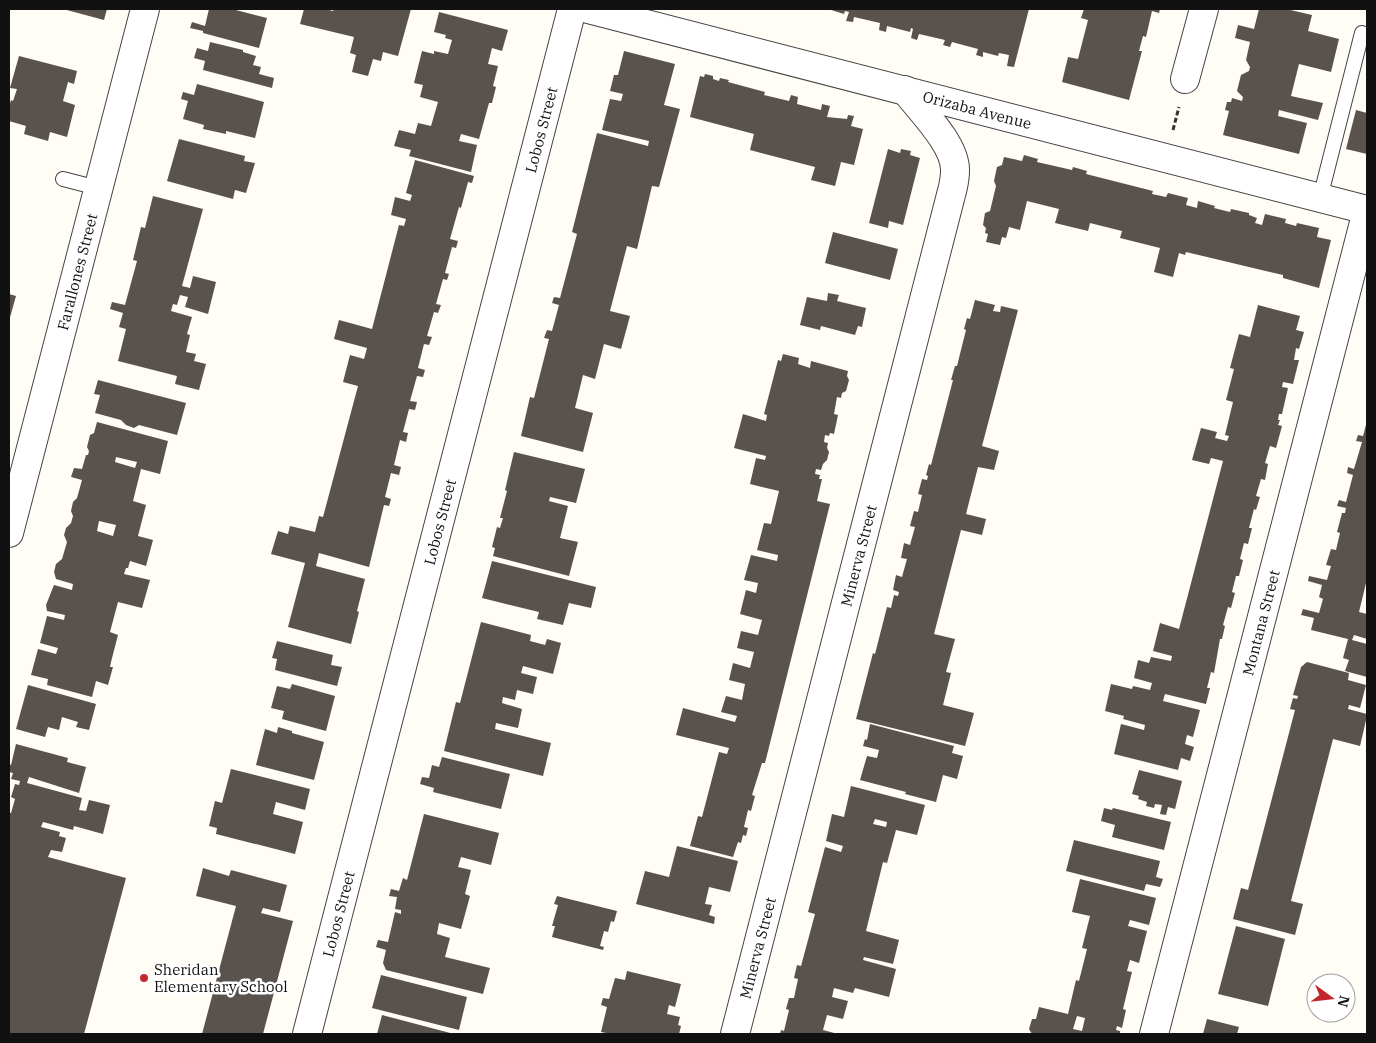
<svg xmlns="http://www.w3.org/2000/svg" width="1376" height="1043" viewBox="0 0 1376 1043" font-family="'IBM Plex Serif',serif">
  <rect width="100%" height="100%" fill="#fffdf5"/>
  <path fill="#5a524d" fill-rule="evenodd" d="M63,9H107L104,20Z
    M209,9H232L267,18L259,48L203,33V31L190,28L192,22L205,26Z
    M304,9H325L333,11L334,9H411L398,56L383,52L381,61L373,59L368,76L352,72L356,55L350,53L354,37L300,24Z
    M828,9H1029L1014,67L1007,66L1009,55L999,53L998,56L983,52V57L976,55L978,49L952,42L950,47L943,45L945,40L919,34L917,40L911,38L913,29L911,28L910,32L887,26L886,32L879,30L880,23L854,17L853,22L846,21L849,12L845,11L844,14Z
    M1084,9H1160L1159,13L1152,11L1146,37L1143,36L1139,51H1142L1129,100L1062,82L1068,57L1078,59L1088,20L1081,18Z
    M1259,9H1286L1312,15L1308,31L1339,39L1331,72L1299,64L1291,96L1323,103L1318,120L1279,110L1278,116L1307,123L1299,154L1223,135L1229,111L1225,110L1227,102H1231L1232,98L1242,101L1243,97L1237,91L1241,75L1249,71L1250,67L1246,60L1250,42L1235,38L1238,25L1254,29Z
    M439,12L508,30L502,51L492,48L488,64L498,66L493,86L496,87L492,103H489L479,139L461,134L459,141L477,145L471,172L409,156L411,150L394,146L399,130L415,134L418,123L431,126L438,102L420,97L423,85L414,83L422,51L434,54V51L448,54L452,40L445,38L446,35L434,32Z
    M210,42L243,50V52L256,56L253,65L261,67L259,74L274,78L272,88L203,70L205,61L194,58L197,48L208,51Z
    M624,51L675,64L664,105L680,109L659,187L652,186L637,249L627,246L610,311L630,316L621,349L604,344L595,379L583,375L575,408L593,413L583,452L521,436L530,397L534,398L549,339L544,338L547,330L552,331L559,305L552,303L554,297L560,298L577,234L572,232L597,133L648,146L649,141L602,130L610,99L621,101L623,94L610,91L614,75H618Z
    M19,56L77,71L74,84L68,82L63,101L75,105L67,137L50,132L48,141L24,134L26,126L9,121V107L11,100L13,101L17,89L10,88Z
    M705,74L713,76V79L719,81L720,78L729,80L728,82L765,92L764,95L789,101L791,95L798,97L797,104L821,110L822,104L830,106L827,117L847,119L848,115L854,116L851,126L863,129L854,165L841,162L835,186L811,180L815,167L750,150L754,134L690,117L700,76L704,77Z
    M197,84L264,102L255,138L226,131V134L203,129L204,125L183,119L188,101L181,99L183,92L194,95Z
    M1356,110L1367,113V154L1346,149Z
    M179,139L245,156L244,161L255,163L246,193L235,190L233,199L167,181Z
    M888,149L900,153L901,149L911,151L910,155L920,158L903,225L889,221L888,228L869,223Z
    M1024,155L1038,159L1037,162L1072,170L1073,167L1087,171L1086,174L1153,191L1152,194L1166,197L1168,193L1188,198L1186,205L1197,208L1198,201L1215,206L1214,208L1230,212L1231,209L1249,213V215L1257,218L1255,223L1262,225L1265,214L1286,219L1285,223L1296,226L1297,223L1319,228L1317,237L1331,240L1319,288L1283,278V275L1186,252L1185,255L1179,253L1173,277L1154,272L1160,248L1120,238L1122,231L1090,223L1088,231L1055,223L1059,209L1027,201L1020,230L1009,227L1006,238L1002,237L1000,245L986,242L988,234L985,233L986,228L983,225L985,213L990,211L996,186L994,181L997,167L1002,165L1004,157L1022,161Z
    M415,160L474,176L472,183L468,182L461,208L459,207L450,239L458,241L456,248L452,247L445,273L449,274L447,280L443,279L436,304L441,305L438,313L434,312L427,336L432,337L429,345L424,344L418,368L425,370L423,377L417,376L410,401L417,402L415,410L409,409L403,432L408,433L406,442L400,440L394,465L401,467L399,475L391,473L385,497L391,499L389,506L384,505L369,567L319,553L316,566L365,579L357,611L359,612L351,644L288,627L305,563L271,554L278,531L288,534L290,526L315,532L319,516L323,517L358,386L343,382L350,355L364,359L367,348L334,339L339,320L372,329L399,225L404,226L406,219L391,215L395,197L410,201L412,195L406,193Z
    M153,196L203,209L182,286L190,288L193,276L216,282L208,314L185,307L188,297L180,295L177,305L173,304L171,311L192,317L187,334L190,335L186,352L196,354L194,361L206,364L199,390L175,384L177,376L118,361L126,329L119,327L123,313L110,309L112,302L125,305L137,261L133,260L141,227L145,228Z
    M833,232L898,249L890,280L825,263Z
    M828,293L839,295L837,301L866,308L862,327L858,326L855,335L821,326L820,330L800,325L807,297L827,301Z
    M9,294L16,296L9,321Z
    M975,300L995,305L993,311L1000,312L1001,306L1018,310L982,446L999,451L994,470L978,467L966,514L986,519L982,535L961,530L934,634L955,639L946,672L951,673L943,705L974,713L965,746L856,719L873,653L875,654L887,607L891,608L894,595L898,596L899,592L893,590L896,575L902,577L907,559L901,558L904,543L910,545L915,527L910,526L914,511L918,512L922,495L918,494L922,479L927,480L928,476L926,475L929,464L931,465L953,380H951L955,366H957L966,330L964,329L967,318L970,319Z
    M1258,305L1300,316L1296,330L1304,332L1299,349L1296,348L1294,360H1299L1293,384L1283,382L1282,387L1288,388L1282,414H1279L1278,420H1280L1278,425L1282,426L1276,448L1270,446L1265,463L1268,464L1265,480L1261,479L1256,496L1260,497L1256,510L1254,509L1249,528H1252L1248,544L1244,543L1240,559L1243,560L1239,576H1236L1232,592L1235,593L1231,608L1228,607L1223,625L1225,626L1222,639H1220L1214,673L1211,672L1207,688H1210L1206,704L1165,694L1163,701L1200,710L1193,737L1187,735L1185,744L1194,747L1190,761L1181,758L1178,770L1114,754L1121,724L1144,730L1145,725L1123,719L1124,716L1105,711L1111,684L1132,689L1133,686L1150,690L1152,683L1134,678L1138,660L1149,663L1151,657L1171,661L1172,656L1153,651L1160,623L1179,629L1223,461L1211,458L1209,464L1192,460L1201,428L1217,432L1215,438L1227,441L1229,436L1225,435L1233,402L1226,400L1234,369L1230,368L1239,334L1250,337Z
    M783,354L799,358L798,364L810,368L811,361L848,371L847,376L849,380L846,391L842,393L841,398L837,397L834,414L838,415L834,434L830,433L829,436L825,435L824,442L828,443L827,448L829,452L827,460L823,464L821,470L816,469L815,474L820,475L819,479H822L817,501L830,504L765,763H762L752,795L755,796L751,811L748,810L744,827L748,828L746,836L743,835L741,843L738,842L733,857L690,846L698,816L702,817L719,752L727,754L729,748L676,735L683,708L735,722L737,716L721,712L726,696L742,700L745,684L729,680L733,663L750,668L754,652L737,648L741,631L758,635L762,620L740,614L746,590L756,593L758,583L744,580L751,555L777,561L778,555L757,550L764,523L771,524L779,491L750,484L756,458L765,460L766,456L734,448L743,414L766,421L767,415L764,414L778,360L781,361Z
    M98,380L186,403L177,435L139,425L134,428L126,425L121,420L95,413L100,395L94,394Z
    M1367,421V579L1359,612L1367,614V639L1354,635L1352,640L1367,644V677L1345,671L1349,660L1343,658L1348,639L1311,630L1314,618L1301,615L1303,609L1319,613L1323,599L1319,597L1322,585L1308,581L1309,576L1327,580L1331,566L1326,565L1331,549L1336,550L1340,533L1337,532L1342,513H1345L1346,508L1337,506L1339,500L1346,502L1353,475L1347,473L1348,467L1354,469L1362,442L1356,441L1358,435L1363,436Z
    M97,422L168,441L160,474L141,469L133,501L146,505L138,536L153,540L146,566L130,561L128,568H126L124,574L150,580L142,608L118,602L110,632L118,635L111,662L110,667H113L108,685L96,681L92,697L47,685L48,679L31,675L38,649L56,654L58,648L40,643L47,616L64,620L65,615L47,611L46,605L54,585L72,590L73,584L56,579L54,572L56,564L62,559L67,542L64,535L66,528L71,523L73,516L71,511L73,502L77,498L82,480L71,477L74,468L82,469L86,455H88L89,451L87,447L90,435L94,433ZM116,457L137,462L135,468L115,462ZM99,521L116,525L113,536L97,531Z
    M514,452L585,469L576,503L550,497L549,501L568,506L560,538L578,542L569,576L493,556L495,548L492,547L497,527L500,528L503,518H500L507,491L505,490Z
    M492,561L596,587L591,608L569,603L563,625L537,619L539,612L482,598Z
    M481,622L531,635L530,641L545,645L547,639L561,643L553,674L523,666L521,673L537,677L533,694L517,690L515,700L503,697L502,703L522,709L518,728L496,723L495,729L551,743L543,776L444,751L456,702L460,703Z
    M277,641L333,655L331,665L342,667L337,686L275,670L277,659L272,658Z
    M1307,662L1349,673L1348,680L1366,685L1360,708L1349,705L1348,709L1367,714V716L1360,746L1333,739L1291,901L1303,904L1295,935L1233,919L1241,888L1248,890L1295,710L1290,709L1293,698L1297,699L1298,696L1293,695L1301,667Z
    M292,684L335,696L326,731L282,719L284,711L271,708L277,686L290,689Z
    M28,685L96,704L89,730L76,727L78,722L62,717L59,730L48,727L45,737L16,729Z
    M870,724L954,746L952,753L963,756L957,779L943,775L936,802L905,794L906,792L860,780L867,756L877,758L879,750L863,746L865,739L867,740Z
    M278,727L292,731V733L324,742L314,780L256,765L265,729L277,733Z
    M16,744L68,758L67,762L86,767L79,793L29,777L27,783L82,798L79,810L86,811L89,800L110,805L103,834L74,826L73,830L43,822L41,827L60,832L59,836L66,838L62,852L51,850L48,857L126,878L84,1034H9V813H11L15,799L11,797L15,784L19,785L20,781L11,779L13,773L9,772V764L11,765Z
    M442,757L510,774L501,809L433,792L434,788L420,784L422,777L429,778L432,765L439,767Z
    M231,769L310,789L305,810L276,802L273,814L303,822L295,854L216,834L217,828L209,826L215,801L222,803Z
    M1139,770L1182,781L1175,809L1168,807L1166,815L1160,814L1162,805L1155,804L1154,808L1146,806L1147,802L1138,799L1139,796L1132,794Z
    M851,786L925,805L917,835L896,830L887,863L883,862L866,931L899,940L893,964L864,957L863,960L896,969L889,997L855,988L853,993L834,988L832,997L848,1001L843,1019L827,1015L823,1030L838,1034H780L781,1030L784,1031L789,1010L786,1009L789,998H794L798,979L794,978L797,965L801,966L815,914L808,912L825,847L841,852L843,846L826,841L832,814L844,817ZM875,819L887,822L886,827L873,824Z
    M1104,808L1112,810L1113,808L1171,822L1164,850L1112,837L1115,825L1101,821Z
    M424,814L499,833L491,865L461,857L458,867L471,870L465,894L470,896L461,929L439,923L437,934L450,938L445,957L490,968L483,994L386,970L383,963L386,950L376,947L378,940L388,942L395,912L401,914V910L395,909L397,897L389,896L391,889L399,891L403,878L407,880Z
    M1074,840L1160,861L1156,877L1163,879L1160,887L1146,884L1144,891L1066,871Z
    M677,846L738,861L730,892L709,887L705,904L712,905L709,915L715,917L714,924L636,904L645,871L669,877Z
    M203,868L229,876L231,870L287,885L280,912L263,908L261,913L293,921L263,1034H202L236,906L196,896Z
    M1080,879L1156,898L1149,925L1130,920L1128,926L1147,931L1139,963L1130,960L1127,971L1132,972L1123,1009L1126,1010L1122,1028L1117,1026L1116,1030L1120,1031V1034H1032L1029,1029L1032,1019H1036L1039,1007L1068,1014L1076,980L1079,981L1087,949L1082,948L1090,916L1072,912ZM1077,1016L1085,1018L1082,1031L1073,1029Z
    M557,896L617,911L614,922L611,921L608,932L604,931L600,946L604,947L603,950L552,937L555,926H552L558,905L554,904Z
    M1236,926L1285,939L1268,1006L1218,994Z
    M627,971L681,984L675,1007L669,1005L667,1014L680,1017L678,1025L681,1026L679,1034H611L601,1032L607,1007L601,1005L603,998L609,999L615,978L625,980Z
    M381,975L467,997L459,1030L372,1008Z
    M382,1015L454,1034H377Z
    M1207,1019L1239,1027L1237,1034H1203Z"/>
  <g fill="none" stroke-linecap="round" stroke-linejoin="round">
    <defs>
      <path id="lane" d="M63,179L98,188
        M1320,198L1362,33"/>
      <g id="street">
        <path id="s1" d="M588,9L1367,210"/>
        <path d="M1185,79L1204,9"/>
        <path id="s2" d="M9,533L145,9"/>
        <path id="s3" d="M307,1034L572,9"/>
        <path id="s4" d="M735,1034L953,187C954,182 955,176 955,171C956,145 921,111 905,90"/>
        <path id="s5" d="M1154,1034L1367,211"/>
      </g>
    </defs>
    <use href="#lane" stroke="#444" stroke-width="16"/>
    <use href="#street" stroke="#444" stroke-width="30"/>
    <path stroke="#333" stroke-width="3" stroke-dasharray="5 2.5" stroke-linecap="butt" d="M1173,130L1179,107"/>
    <use href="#lane" stroke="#fff" stroke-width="14"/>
    <use href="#street" stroke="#fff" stroke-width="28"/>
  </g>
  <circle fill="#c4262e" stroke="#fff" stroke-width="2" cx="144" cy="978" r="5"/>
  <g text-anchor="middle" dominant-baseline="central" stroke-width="5" stroke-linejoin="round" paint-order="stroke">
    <g font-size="15" fill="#111" stroke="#fff">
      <text stroke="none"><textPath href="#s1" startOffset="402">Orizaba Avenue</textPath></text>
      <text stroke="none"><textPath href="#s3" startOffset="934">Lobos Street</textPath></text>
      <text stroke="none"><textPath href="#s2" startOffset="270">Farallones Street</textPath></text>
      <text stroke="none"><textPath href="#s3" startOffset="529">Lobos Street</textPath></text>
      <text stroke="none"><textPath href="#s4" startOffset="494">Minerva Street</textPath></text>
      <text stroke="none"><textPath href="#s5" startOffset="425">Montana Street</textPath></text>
      <text stroke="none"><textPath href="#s3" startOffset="124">Lobos Street</textPath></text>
      <text stroke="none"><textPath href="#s4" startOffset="89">Minerva Street</textPath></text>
    </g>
    <g font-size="15" fill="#111" stroke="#fff" text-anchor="start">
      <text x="154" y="969">Sheridan<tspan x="154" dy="17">Elementary School</tspan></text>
    </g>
  </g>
  <rect width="1376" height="1043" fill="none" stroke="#111111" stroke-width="20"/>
  <g transform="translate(1331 998) rotate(105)"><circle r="24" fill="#ffffff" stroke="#a0a0a0"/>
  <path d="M0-4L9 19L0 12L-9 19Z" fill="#c4262e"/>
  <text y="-8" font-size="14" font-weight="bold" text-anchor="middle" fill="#111111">N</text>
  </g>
</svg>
